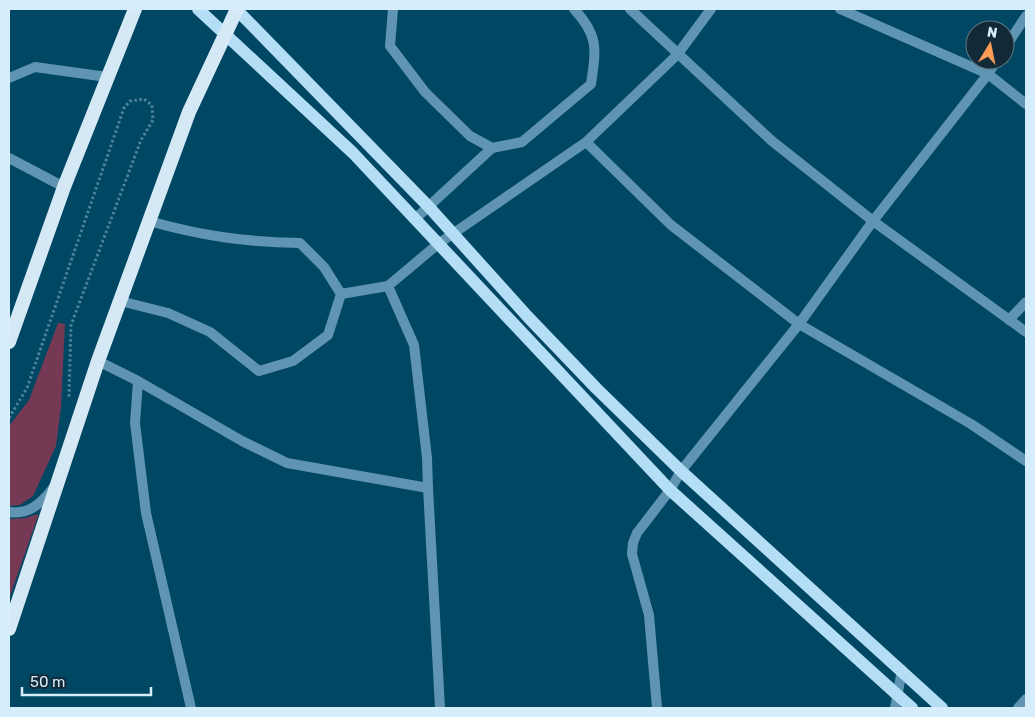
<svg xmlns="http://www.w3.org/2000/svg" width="1035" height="717" viewBox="0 0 1035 717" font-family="Rubik,sans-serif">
  <rect width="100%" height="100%" fill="#004764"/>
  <path fill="#763954" d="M58,323L65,324L61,407L56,446L33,496L20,505L9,506V426L29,400Z
    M38,514V516L9,599V519L25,518Z"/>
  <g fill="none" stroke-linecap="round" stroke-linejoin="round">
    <path stroke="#4c829a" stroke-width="3" stroke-dasharray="2.5 2.5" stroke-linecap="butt" d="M9,418L27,388L124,108L130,101L144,99L152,105L153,120L141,140L71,325L69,397"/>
    <path stroke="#5f94b2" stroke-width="10" d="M393,9L390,46L425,92L470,136L492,148L522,142L591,84C596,49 599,36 574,9
      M415,219L492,148
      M341,294L388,286
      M120,301L168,313L210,332L259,371L293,361L328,335L341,294L324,267L300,243C245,242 202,236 149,221
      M9,512C29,515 42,503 53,488"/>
    <path stroke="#5f94b2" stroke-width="10" d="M630,9L772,141L873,221L1026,332
      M1005,48L1026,16
      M997,60L988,74L1026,104
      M9,78L35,67L107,77
      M586,142L671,225L799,324L971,424L1026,461
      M9,158L64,187
      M1009,320L1026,302
      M98,361L138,381L135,423L146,513L191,708
      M138,381L242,441L287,463L428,488L440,708
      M428,488L427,458L414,345L388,286L438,244L586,142L677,55L711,9
      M657,708L649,615L632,554L633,543L637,533L670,490L681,471L799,324L873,221L988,74L840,9
      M895,708L902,670
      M1018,708L1026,699"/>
    <path stroke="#b4def6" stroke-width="12" d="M198,9L353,153L670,490L912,708
      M236,9L429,207L528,317L596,388L681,471L942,708"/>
    <path stroke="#d4e9f5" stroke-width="14" d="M9,342L64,187L135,9
      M9,629L98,361L189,112L237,9"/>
  </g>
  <rect width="1035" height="717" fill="none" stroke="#d6edfb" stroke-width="20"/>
  <g transform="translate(990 45) rotate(10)"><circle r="24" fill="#122a38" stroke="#607886"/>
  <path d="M0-4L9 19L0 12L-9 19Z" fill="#fd9c57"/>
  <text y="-8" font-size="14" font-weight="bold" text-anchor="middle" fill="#d6edfb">N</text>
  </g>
  <path d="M22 687v8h129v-8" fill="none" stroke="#d6edfb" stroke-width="2.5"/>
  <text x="30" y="687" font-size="15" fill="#d6edfb" stroke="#122a38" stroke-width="4" paint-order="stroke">50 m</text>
</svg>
